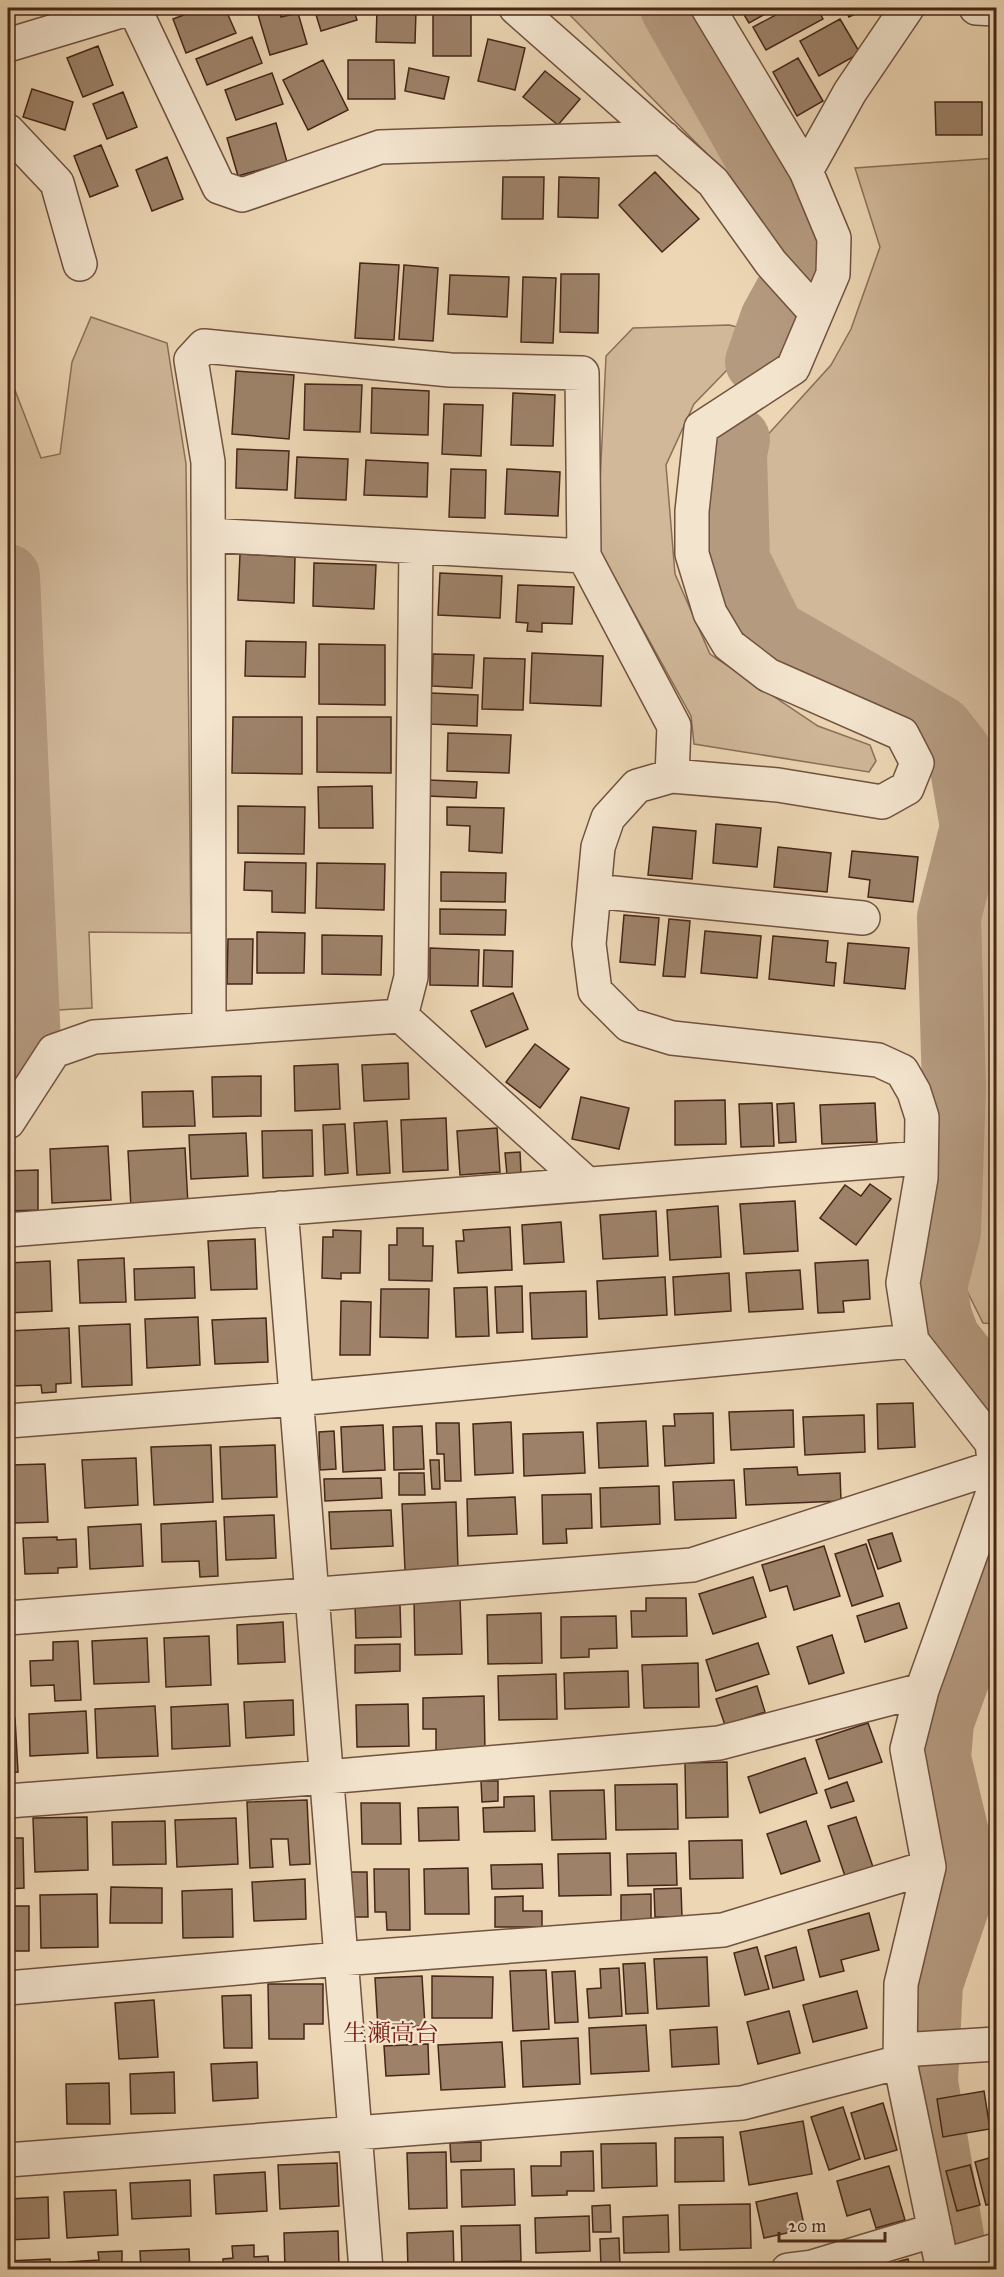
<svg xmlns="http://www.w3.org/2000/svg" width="1004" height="2277" viewBox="0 0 1004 2277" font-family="'IM FELL Great Primer','Noto Serif JP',serif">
  <rect width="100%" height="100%" fill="#ecd6b4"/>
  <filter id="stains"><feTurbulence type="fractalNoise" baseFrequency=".00333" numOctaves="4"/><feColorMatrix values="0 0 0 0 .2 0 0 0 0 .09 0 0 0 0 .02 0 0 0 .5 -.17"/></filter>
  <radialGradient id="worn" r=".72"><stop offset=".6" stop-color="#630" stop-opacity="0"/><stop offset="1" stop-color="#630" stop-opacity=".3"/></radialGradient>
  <path fill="#d0b899" stroke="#8c6f58" stroke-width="1.5" d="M563,8H675L773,177L790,238Z
    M996,158V1324L983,1323L965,1287L953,1216L962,1050L953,904L972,801L953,722L746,607L727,570L728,529L754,450L831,365L851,329L880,247L855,168Z
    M91,317L167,343L186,464L191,933L89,932L92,1008L23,1012L8,1038V372L41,458L60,454L72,362Z
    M729,325L763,333L694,404L666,465L675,574L710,654L818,726L870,745L876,761L869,772L694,744L691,716L597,546L606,356L633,328Z"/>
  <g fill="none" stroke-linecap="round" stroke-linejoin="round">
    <path stroke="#b49a7f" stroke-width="64" d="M672,8L787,211L797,234V256L793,281L772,319L757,362
      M738,439L735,454L738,560L773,631L941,728L959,751L972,827L949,917L954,1088L949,1232L935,1287L940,1316L948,1338L996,1400
      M8,576L29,1044L22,1065L8,1085
      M952,2236L926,2082L931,1984L962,1893L966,1871L939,1758L942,1722L996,1573"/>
  </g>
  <path fill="#9d8269" stroke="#472618" stroke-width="1.5" d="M202,8H225L236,33L186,53L173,19Z
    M256,8H279L281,17L298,13L307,44L270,55Z
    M314,8H353L357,20L321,31Z
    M740,8H776L749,23Z
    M789,8H817L823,19L766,50L753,27Z
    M844,8H867L849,17Z
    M377,9L416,10L415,43L376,42Z
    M433,14L471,15V56H433Z
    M840,19L860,53L819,76L800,41Z
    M252,37L262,63L207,85L196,59Z
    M488,39L525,48L515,90L478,81Z
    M98,46L113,85L83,97L67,58Z
    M798,58L823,101L797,116L773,72Z
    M323,60L348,110L308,130L283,80Z
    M348,60H394L395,99H348Z
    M409,68L449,77L444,99L405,91Z
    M545,71L580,99L558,125L523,97Z
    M272,73L283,104L236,120L225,90Z
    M32,89L73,102L65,130L23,117Z
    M123,92L137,127L107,139L93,104Z
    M935,102H982V135H936Z
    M276,123L287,162L238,176L227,138Z
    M101,145L118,186L90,197L74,156Z
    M167,157L183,199L152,211L136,170Z
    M655,172L699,219L662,252L619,205Z
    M503,177H544L543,219H502Z
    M559,177L599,178L598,218L558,217Z
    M360,263L399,265L394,340L355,338Z
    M404,265L438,268L433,341L399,339Z
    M561,274H599L598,333L560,332Z
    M450,275L509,277L507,317L448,314Z
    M523,277L556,278L553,343L521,342Z
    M236,371L294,375L289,439L232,434Z
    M305,384L362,385L360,432L304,430Z
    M372,388L429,391L428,435L371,433Z
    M513,393L555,395L553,446L511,445Z
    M444,404L483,405L481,456L442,454Z
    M237,449L289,451L287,490L236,488Z
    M297,457L348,459L346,500L295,498Z
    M366,460L428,463L427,497L364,495Z
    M451,469L486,470L485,518L449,517Z
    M507,469L560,472L558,516L505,514Z
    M240,554L295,557L294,603L238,600Z
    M314,563L376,565L374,609L313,606Z
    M440,573L502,576L500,618L438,615Z
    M518,585L574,587L572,624L542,623V632L527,631L528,623L516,622Z
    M246,641L306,642L305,677L245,676Z
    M319,644L385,645V705L319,704Z
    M532,653L603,656L601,706L530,703Z
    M433,654L474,655L472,688L432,686Z
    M484,658L525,659L523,710L482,709Z
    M430,693L478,695L477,726L429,724Z
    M233,717H302V774L232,773Z
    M317,717H391V773L317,772Z
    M448,733L511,735L509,773L447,771Z
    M428,780L477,782L476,798L427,796Z
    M372,786L373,828H319L318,787Z
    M238,806L305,807L304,854L238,853Z
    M447,807L504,808L502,853L469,851L470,826L447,825Z
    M716,824L761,828L757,867L713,863Z
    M653,827L696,831L692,879L648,875Z
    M778,847L831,853L827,892L774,887Z
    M852,851L918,857L913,902L868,897L870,880L849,877Z
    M245,862L306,863L305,913L272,912V891L244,890Z
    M317,863L385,864L384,910L316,908Z
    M441,872L506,873L505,902L441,901Z
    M440,909L506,910L505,935L440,934Z
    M624,915L659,918L655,965L620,962Z
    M669,919L690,921L685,977L663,976Z
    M705,931L761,936L757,978L701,973Z
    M257,932L305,933L304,973H257Z
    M322,935L382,936L381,975L322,974Z
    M773,936L828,941L826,962L836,963L834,986L769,979Z
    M228,939H253L252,984H227Z
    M848,943L909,948L905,989L844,983Z
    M430,948L479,950L478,986L430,985Z
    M484,950L513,951L512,987L483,986Z
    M513,993L528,1029L486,1047L471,1011Z
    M535,1044L569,1069L540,1108L506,1082Z
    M408,1063L409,1099L364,1101L362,1065Z
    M338,1064L340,1109L295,1111L294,1066Z
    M261,1076V1116L213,1117L212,1077Z
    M193,1091L195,1126L143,1127L142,1092Z
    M581,1097L629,1108L619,1149L572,1139Z
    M725,1100L726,1144L675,1145V1101Z
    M772,1103L774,1146L741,1147L739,1104Z
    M794,1103L796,1142L779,1143L777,1104Z
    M875,1103L877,1142L822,1144L820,1105Z
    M446,1118L448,1170L403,1172L401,1120Z
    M387,1121L390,1173L357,1175L354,1123Z
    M345,1124L348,1173L325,1175L323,1125Z
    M497,1128L500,1172L460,1175L457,1131Z
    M312,1130L313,1176L263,1178L262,1131Z
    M246,1133L248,1176L191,1179L189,1135Z
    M108,1146L111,1200L52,1203L50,1149Z
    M185,1148L188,1205L131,1208L128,1151Z
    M520,1152L521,1173L507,1175L505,1153Z
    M38,1170V1210L8,1211V1171Z
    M870,1184L891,1199L856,1245L820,1218L845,1185L861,1196Z
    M795,1201L798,1251L744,1254L740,1204Z
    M718,1206L721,1257L670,1260L667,1210Z
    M656,1211L658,1256L603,1259L600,1215Z
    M561,1222L564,1262L524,1264L522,1225Z
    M510,1227L512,1270L458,1273L456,1241H464L463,1230Z
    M397,1228H423V1246H433L432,1281L389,1280V1245H397Z
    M333,1230L361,1231L360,1273H341V1279L322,1278L323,1237H333Z
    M255,1239L257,1289L211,1290L208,1241Z
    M124,1258L126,1302L80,1303L78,1260Z
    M868,1260L870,1299L843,1301L844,1312L818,1313L815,1263Z
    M50,1261L52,1311L8,1313V1263Z
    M194,1267L195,1298L135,1300L134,1269Z
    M800,1270L803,1309L749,1312L746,1273Z
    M729,1273L731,1311L675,1315L673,1277Z
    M665,1277L667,1315L599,1319L597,1281Z
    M522,1286L523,1332L497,1333L495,1287Z
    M487,1287L489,1336L456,1337L454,1288Z
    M381,1289H429L428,1338L380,1337Z
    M586,1291L587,1337L532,1339L530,1293Z
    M341,1301L371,1302L370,1355H340Z
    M198,1317L200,1365L147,1368L145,1319Z
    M266,1318L268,1362L215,1364L212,1320Z
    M130,1324L132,1385L82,1387L79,1326Z
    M69,1328L71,1383L56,1384V1392L42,1393L41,1385L12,1386L9,1331Z
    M913,1403L915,1447L878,1449L877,1404Z
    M793,1410L794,1447L731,1450L729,1412Z
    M713,1413L714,1463L665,1466L663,1426H675L674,1414Z
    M864,1415L865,1452L805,1455L803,1417Z
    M646,1421L648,1466L599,1468L597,1423Z
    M511,1422L513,1473L475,1475L473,1424Z
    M436,1423H459L461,1481H445L444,1454H437Z
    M383,1425L385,1470L343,1472L341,1427Z
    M422,1426L424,1469L394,1470L393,1427Z
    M334,1431L336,1469L320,1470L319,1432Z
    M583,1432L585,1473L524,1476L523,1434Z
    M211,1445L213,1502L154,1505L151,1447Z
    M275,1445L277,1497L222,1499L220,1447Z
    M136,1458L138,1505L85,1508L82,1460Z
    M430,1460H439L440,1489H432Z
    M45,1464L48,1522L14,1523L11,1465Z
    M797,1467L798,1475L840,1473L841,1501L746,1505L744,1469Z
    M399,1473H424L425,1495H399Z
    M381,1478L382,1498L325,1501L324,1479Z
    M734,1480L736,1518L675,1520L673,1482Z
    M659,1486L660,1524L601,1527L600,1488Z
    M591,1494L592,1528L566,1529L567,1543L543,1544L542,1495Z
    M515,1497L517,1534L468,1536L467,1499Z
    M456,1502L458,1568L405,1570L402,1504Z
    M391,1510L393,1546L331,1549L329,1512Z
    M274,1515L276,1558L226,1560L224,1517Z
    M216,1521L218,1576L200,1577L199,1561L162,1562L161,1524Z
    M141,1524L143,1566L90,1569L88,1527Z
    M892,1533L901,1561L878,1569L868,1540Z
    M57,1537V1540L76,1539L77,1567L58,1568V1573L25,1574L23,1538Z
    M866,1544L883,1596L852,1606L835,1554Z
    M824,1546L840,1596L794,1610L787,1586L770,1591L762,1565Z
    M753,1577L766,1617L713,1634L699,1594Z
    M646,1598H686L687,1636L632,1637L631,1611H646Z
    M460,1599L462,1654L415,1655L414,1600Z
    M899,1603L907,1628L865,1642L857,1616Z
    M355,1605H400L401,1637L356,1638Z
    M541,1613L542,1663L488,1664L487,1615Z
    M616,1616L617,1648L589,1649V1657L561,1658V1617Z
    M283,1622L285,1662L238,1664L237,1625Z
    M832,1635L844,1673L809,1684L797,1647Z
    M209,1636L211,1685L166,1687L164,1638Z
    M147,1638L149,1682L94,1684L92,1641Z
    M78,1641L81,1700L55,1701L54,1685L31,1686L30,1661L53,1660V1642Z
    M758,1643L769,1674L716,1691L706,1660Z
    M400,1644V1671L355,1673V1645Z
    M698,1663L699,1707L644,1708L642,1665Z
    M628,1671L629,1707L565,1709L564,1673Z
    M556,1674L557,1719L499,1720L498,1676Z
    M757,1686L765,1712L725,1725L716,1699Z
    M484,1696L485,1751L436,1752V1729H423V1698Z
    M293,1700L294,1735L246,1738L244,1702Z
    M228,1704L230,1746L172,1749L171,1707Z
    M408,1704L409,1746L357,1747L356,1705Z
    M155,1706L158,1756L97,1758L95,1709Z
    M86,1711L88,1753L30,1756L29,1714Z
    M8,1718H15L18,1772L8,1773Z
    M868,1723L882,1762L829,1779L816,1740Z
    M805,1758L817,1793L760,1813L748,1777Z
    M727,1762L728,1817L686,1818L685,1763Z
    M481,1781H498V1801L482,1802Z
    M847,1782L854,1801L831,1808L825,1790Z
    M677,1784L678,1829L616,1830L615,1785Z
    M604,1790L606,1839L552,1840L550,1791Z
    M534,1796L535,1831L484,1832L483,1808L504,1807V1797Z
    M307,1800L310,1864L290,1865L288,1839H271L273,1867L250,1868L247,1802Z
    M361,1803H400L401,1844H362Z
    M458,1807L459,1840L419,1841L418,1808Z
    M87,1817L88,1870L35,1872L33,1818Z
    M856,1817L873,1867L845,1876L828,1826Z
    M236,1818L238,1864L177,1867L175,1820Z
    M165,1821L166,1864L113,1865L112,1822Z
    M806,1821L820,1861L781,1874L767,1834Z
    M8,1838H23L24,1888L8,1889Z
    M742,1840L743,1878L690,1879L689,1841Z
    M610,1853L611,1895L559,1896L558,1854Z
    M676,1853L677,1885L628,1886L627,1854Z
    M542,1864L543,1888L492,1889L491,1865Z
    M468,1868L469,1914H425L424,1869Z
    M374,1869H409L410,1930H387L386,1912H375Z
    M350,1872H367L368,1917H351Z
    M305,1879L306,1919L254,1921L252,1882Z
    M111,1887L162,1888V1923H110Z
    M681,1888L682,1917H655L654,1889Z
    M232,1889L233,1937L183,1938L182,1891Z
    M97,1894L98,1947L41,1948L40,1895Z
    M651,1894V1921L621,1922V1895Z
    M523,1896V1911H542V1927H495V1897Z
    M8,1906H29V1951H8Z
    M869,1913L879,1950L841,1960L844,1971L820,1977L808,1930Z
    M757,1947L769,1989L745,1995L734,1953Z
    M796,1947L804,1980L773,1988L765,1956Z
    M707,1957L709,2006L657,2009L654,1959Z
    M645,1963L648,2013L626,2014L623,1964Z
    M619,1968L622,2016L589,2018L587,1989L601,1988L600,1969Z
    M546,1970L549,2029L513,2031L510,1971Z
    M575,1971L578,2022L555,2023L552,1972Z
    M422,1976L425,2026L378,2029L375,1978Z
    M432,1976L493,1977L492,2018H432Z
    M268,1984H323V2024H304V2039H269Z
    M857,1991L867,2028L813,2042L803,2005Z
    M251,1995L252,2048H224L222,1996Z
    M154,2000L158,2057L119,2059L115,2003Z
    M789,2011L800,2053L758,2064L747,2022Z
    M646,2025L649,2071L591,2074L589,2028Z
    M717,2027L719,2064L672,2067L670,2030Z
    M578,2038L580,2084L523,2087L521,2041Z
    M502,2042L505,2087L441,2090L438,2045Z
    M428,2044L429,2074L386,2076L384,2046Z
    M257,2062L258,2098L213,2101L211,2064Z
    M174,2072L175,2113L131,2114L130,2074Z
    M109,2083L110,2124H67L66,2084Z
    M984,2091L990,2129L943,2137L937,2099Z
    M883,2103L897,2150L865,2159L851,2113Z
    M843,2107L860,2159L829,2170L811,2117Z
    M803,2121L812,2174L749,2185L740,2132Z
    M723,2137L724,2181L675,2182V2138Z
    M481,2142V2161L451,2162L450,2143Z
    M656,2143L657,2186L602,2188L601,2144Z
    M593,2151L594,2191H567V2195L532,2196L531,2166H561V2152Z
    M446,2152L447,2208L409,2209L407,2153Z
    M996,2156V2203L986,2205L975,2162Z
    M337,2163L339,2206L280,2209L278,2165Z
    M970,2165L980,2205L957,2211L946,2171Z
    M889,2166L905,2220L876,2228L870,2209L847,2216L837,2181Z
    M514,2169L515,2205L462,2207L461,2170Z
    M265,2172L267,2211L216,2214L214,2175Z
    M190,2180L191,2216L132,2219L130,2183Z
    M116,2190L118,2235L67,2238L64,2192Z
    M797,2193L805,2229L764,2238L756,2202Z
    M48,2197L49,2238L8,2240V2199Z
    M750,2204L751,2248L680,2250L679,2205Z
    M610,2205L611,2232H593L592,2206Z
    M668,2215L669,2252L624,2253L623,2217Z
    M589,2216L590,2251L536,2253L535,2218Z
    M520,2225L521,2261L462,2262L461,2226Z
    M338,2231L339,2266L285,2269L284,2233Z
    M453,2231L454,2270H408L407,2233Z
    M619,2238L620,2267H601L600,2239Z
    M254,2245V2257L268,2256L269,2270H223V2259L233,2258L232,2246Z
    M189,2249L190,2270H141L140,2251Z
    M122,2251V2270H68V2262L99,2260L98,2252Z
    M50,2259L51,2270H8V2261Z
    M908,2259L911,2270H866Z"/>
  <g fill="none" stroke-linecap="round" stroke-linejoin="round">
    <defs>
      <path id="street" d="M134,8L219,187L242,195L380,147L664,138
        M516,8L713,182L771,263L816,313
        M708,8L806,171L834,238L833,274L793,368L701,428L692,511V554L710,613L729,645L768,675L902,734L917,763L907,788L882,802L778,785L672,776L637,786L608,818L598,847L589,944L595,991L629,1025L672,1038L878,1060L902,1071L914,1092L922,1117L921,1178L903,1283L912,1341L992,1443L996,1479
        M976,8L996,9
        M8,45L131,8
        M8,131L57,183L80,264
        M806,171L850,92L907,8
        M208,535L584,556
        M594,891L863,918
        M401,1016L411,977L416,547
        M209,1029L208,462L191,360L204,346L450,370L582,373L584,556L674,726L672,776
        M8,1122L54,1051L94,1037L401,1016L587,1184
        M281,1208L366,2270
        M8,1230L921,1158
        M8,1421L296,1399L912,1341
        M8,1618L692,1565L995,1467
        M8,1801L326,1777L719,1743L922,1690
        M8,1988L340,1959L723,1930L929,1867
        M900,2050L996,2044
        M8,2160L742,2103L900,2062
        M942,2266L996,2250
        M788,2270L812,2267L935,2230
        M943,2270L900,2062L901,1984L929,1867L907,1749L922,1690L996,1484"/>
    </defs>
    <use href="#street" stroke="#70523f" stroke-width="36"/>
    <use href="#street" stroke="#f3e4ce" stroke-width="33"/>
  </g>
  <g text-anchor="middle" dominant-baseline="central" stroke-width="4.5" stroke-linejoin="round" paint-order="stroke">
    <g font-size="24" fill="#7a1f14" stroke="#f3e4ce">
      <text x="391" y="2033">生瀬高台</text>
    </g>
  </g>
  <rect width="1004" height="2277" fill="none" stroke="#ecd6b4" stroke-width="30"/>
  <rect x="9" y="9" width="986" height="2259" fill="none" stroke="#472618" stroke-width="3"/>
  <rect x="15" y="15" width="974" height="2247" fill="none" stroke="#472618" stroke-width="1.5"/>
  <path d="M779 2232v9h106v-9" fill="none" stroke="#472618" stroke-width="3"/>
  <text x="788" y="2232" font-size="18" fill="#472618" stroke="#f3e4ce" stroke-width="4.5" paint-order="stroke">20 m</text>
  <rect width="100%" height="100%" filter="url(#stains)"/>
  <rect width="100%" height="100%" fill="url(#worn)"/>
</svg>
